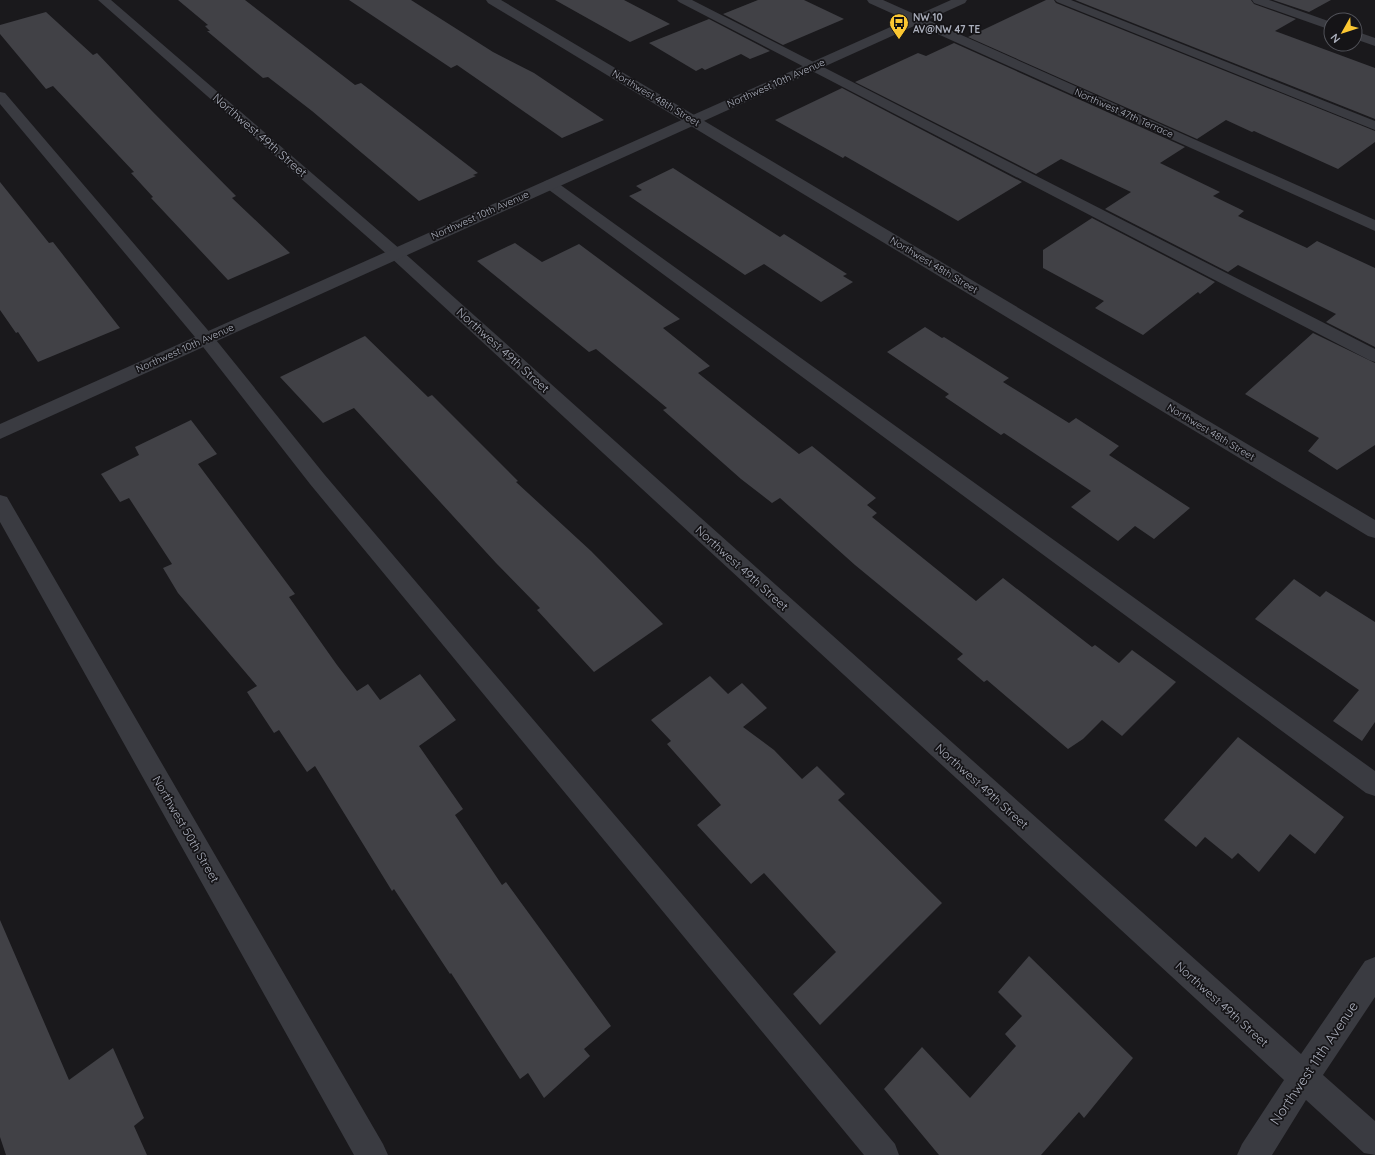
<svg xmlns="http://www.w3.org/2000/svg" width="1375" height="1155" viewBox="0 0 1375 1155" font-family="Quicksand,sans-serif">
  <rect width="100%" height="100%" fill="#1a191c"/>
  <path fill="#414146" d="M178,0H245L355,85L361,83L478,173L473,175L476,176L419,201L312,111L268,77L263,78L207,31H210L205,26L208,25Z
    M349,0H411L493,52L534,73L604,120L562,138L457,65L451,68Z
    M555,0H624L670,24L630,42Z
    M758,0H804L844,19L783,45L723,14Z
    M1046,0H1054L1056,3L1375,131V142L1338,169L1254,131L1252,132L1226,120L1197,139L968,37Z
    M1075,0H1251L1254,4L1296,19L1275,31L1375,68V119Z
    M1273,0H1331L1309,12Z
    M46,12L93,55L97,53L152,111L236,196L232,198L290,253L228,280L151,198L153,197L131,173L134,172L53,86L46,89L0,34V25Z
    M709,19L770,51L750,59L741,54L705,70L702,68L696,71L649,43Z
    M954,43L1185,147L1160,163L1220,192L1213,196L1244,211L1238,216L1307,248L1317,241L1375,268V347L1326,322L1336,314L1238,265L1228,272L1105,209L1131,192L1061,159L1036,174L855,82L918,53L926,56Z
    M842,88L1022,182L958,221L845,156L843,158L775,120Z
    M673,168L780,237L784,234L847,274L843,276L853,282L821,302L764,264L745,275L629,196L642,190L636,186Z
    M0,182L49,243L53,242L120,328L38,362L18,332L16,333L0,310Z
    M1092,218L1215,282L1200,294L1198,292L1143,335L1095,308L1104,301L1043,268V250Z
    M515,243L542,262L579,244L680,319L663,328L710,366L698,373L799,454L812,446L876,498L867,505L877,513L872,517L976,601L1003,578L1092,647L1095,645L1119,663L1132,650L1176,682L1122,736L1102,720L1083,739L1068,749L987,680L984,682L957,659L963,654L855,565L780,498L772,503L741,479L663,410L667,408L596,349L589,352L477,261Z
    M925,327L942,338L944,337L1009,378L1003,382L1069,423L1076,418L1119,446L1109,455L1190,508L1154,539L1135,526L1118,541L1071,507L1091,491L1004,433L1001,435L945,397L949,394L887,352Z
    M1313,333L1375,363V445L1337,470L1308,451L1319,438L1245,394Z
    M365,336L428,397L432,395L518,481L516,482L591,551L663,624L594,672L537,610L540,608L496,563L354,408L323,423L280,377Z
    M191,420L217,454L198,464L295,594L289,597L337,665L357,691L368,684L380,700L420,674L456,720L419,746L463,809L455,815L502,885L506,882L611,1026L584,1049L590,1056L544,1098L528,1073L520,1079L451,973L450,974L394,889L392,891L315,766L307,772L279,730L274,733L247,692L257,686L178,593L163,568L172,564L129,498L120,502L101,474L139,455L135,447Z
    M1294,579L1320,597L1326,591L1375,622V722L1362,741L1333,721L1359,690L1255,619Z
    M710,676L728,694L742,683L767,708L743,727L774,750L802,779L817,766L845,794L838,800L942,903L820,1025L793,994L836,952L764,873L751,884L697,825L721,805L667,744L671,741L651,720Z
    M1238,737L1344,817L1315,854L1290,834L1259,872L1238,853L1232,859L1205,837L1196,847L1164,820Z
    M0,920L69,1080L113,1048L144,1118L134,1126L147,1155H6L0,1137Z
    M1029,956L1133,1058L1084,1118L1079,1112L1041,1155H939L884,1089L922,1047L970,1098L1016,1046L1005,1034L1022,1016L998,992Z"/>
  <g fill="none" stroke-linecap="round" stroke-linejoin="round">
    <path fill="#3a3b41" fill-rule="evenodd" d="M677,0H692L1375,349V362L1369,360L679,2Z
      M1055,0H1071L1375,121V130L1057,2Z
      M0,92L5,93L212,335L324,474L895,1144L899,1155H864L310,484L200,343L0,104Z
      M550,180L555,181L1375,771V796L1366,793L545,187L543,184L545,181Z"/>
    <path fill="#3a3b41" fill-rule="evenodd" d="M98,0H111L401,250L1301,1054L1365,961L1375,957V997L1323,1075L1375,1121V1155L1364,1153L1306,1100L1272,1155H1237L1242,1144L1284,1080L389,256Z
      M486,0H501L1375,520V538L1368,536L488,3Z
      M867,0H883L1375,220V231L869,3Z
      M1252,0H1269L1331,22V30L1254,3Z
      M1355,31L1375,38V46L1355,39Z
      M0,495L7,497L383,1144L388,1155H354L0,522Z"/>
    <path fill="#3a3b41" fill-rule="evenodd" d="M951,0H967L965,3L0,439V424Z"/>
  </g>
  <defs>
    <symbol id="bus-pin" viewBox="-11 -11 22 30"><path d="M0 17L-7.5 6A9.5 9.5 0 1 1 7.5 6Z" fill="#fbc732" stroke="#151417"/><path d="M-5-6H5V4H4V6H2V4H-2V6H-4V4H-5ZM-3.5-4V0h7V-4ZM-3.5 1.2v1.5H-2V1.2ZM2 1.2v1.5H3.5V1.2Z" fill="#111"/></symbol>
  </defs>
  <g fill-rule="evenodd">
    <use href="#bus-pin" x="888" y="12" width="22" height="30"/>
  </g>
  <g text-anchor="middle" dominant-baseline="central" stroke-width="3.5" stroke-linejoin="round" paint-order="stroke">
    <g font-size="10" font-weight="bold" fill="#abafbc" stroke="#151417" text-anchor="start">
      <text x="913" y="17">NW 10<tspan x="913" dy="12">AV@NW 47 TE</tspan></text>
    </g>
    <g font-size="10" fill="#abafbc" stroke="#151417">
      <text transform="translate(776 83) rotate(-24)">Northwest 10th Avenue</text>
      <text transform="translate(656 98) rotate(31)">Northwest 48th Street</text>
      <text transform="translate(1124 113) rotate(24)">Northwest 47th Terrace</text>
      <text transform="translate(480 215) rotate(-24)">Northwest 10th Avenue</text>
      <text transform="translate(934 265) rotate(31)">Northwest 48th Street</text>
      <text transform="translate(185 348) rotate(-24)">Northwest 10th Avenue</text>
      <text transform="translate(1211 432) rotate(31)">Northwest 48th Street</text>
    </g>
    <g font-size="12" fill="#abafbc" stroke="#151417">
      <text transform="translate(260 135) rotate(41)">Northwest 49th Street</text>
      <text transform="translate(503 350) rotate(42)">Northwest 49th Street</text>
      <text transform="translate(742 568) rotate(42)">Northwest 49th Street</text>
      <text transform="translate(982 786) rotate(42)">Northwest 49th Street</text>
      <text transform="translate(186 829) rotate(60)">Northwest 50th Street</text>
      <text transform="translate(1222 1004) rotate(42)">Northwest 49th Street</text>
    </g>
    <g font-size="14" fill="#abafbc" stroke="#151417">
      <text transform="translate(1314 1063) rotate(-56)">Northwest 11th Avenue</text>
    </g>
  </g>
  <g transform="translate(1343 32) rotate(231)"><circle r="19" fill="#151417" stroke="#515259"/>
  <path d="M0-3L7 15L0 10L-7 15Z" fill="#fbc732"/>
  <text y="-6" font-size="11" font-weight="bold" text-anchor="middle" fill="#abafbc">N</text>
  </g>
</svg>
